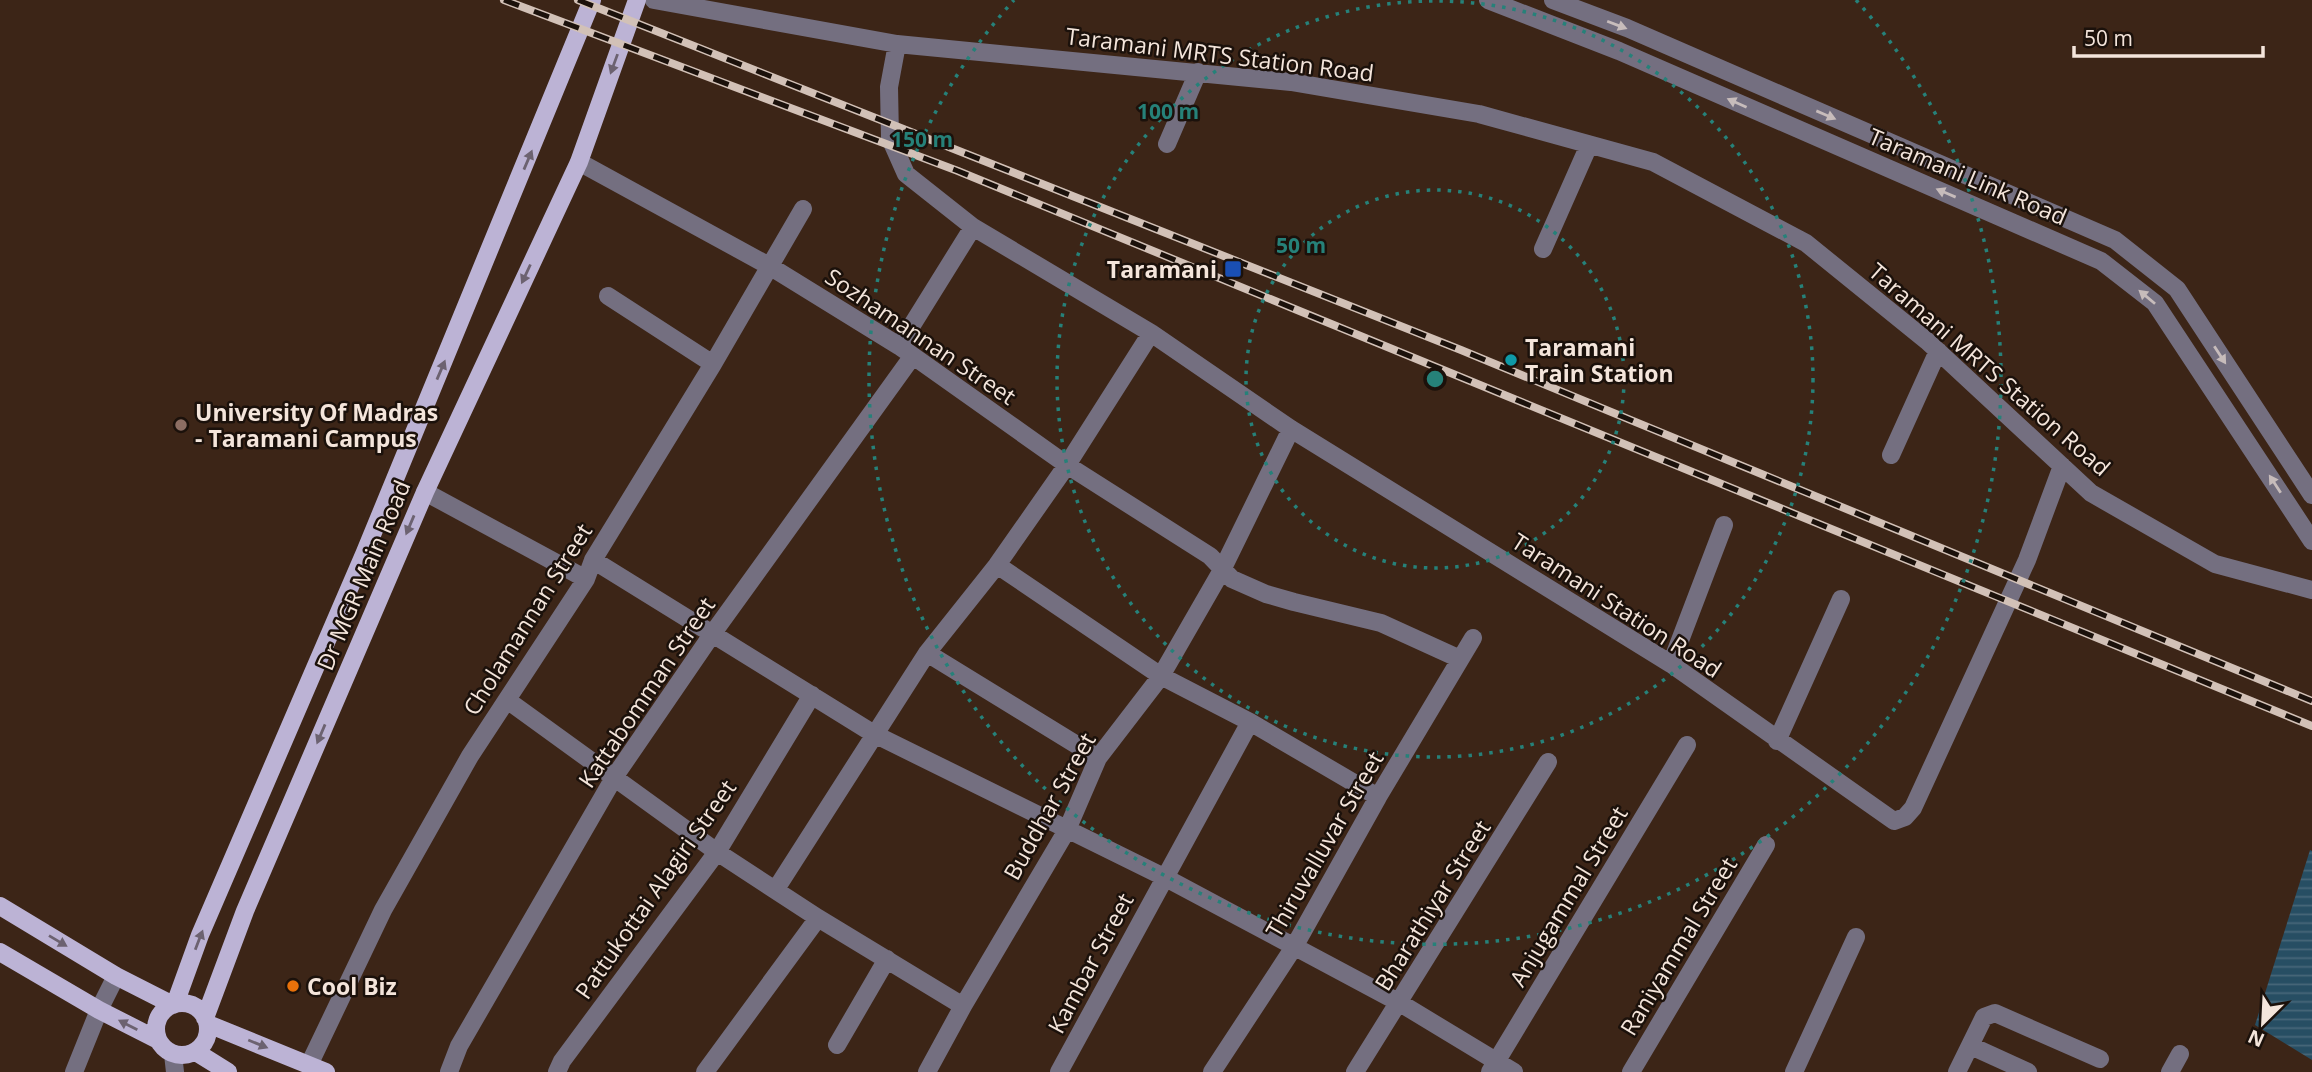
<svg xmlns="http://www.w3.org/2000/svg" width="2312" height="1072" viewBox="0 0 2312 1072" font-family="'Open Sans',sans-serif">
  <defs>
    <pattern id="water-rules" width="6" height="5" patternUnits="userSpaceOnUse" patternTransform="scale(1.75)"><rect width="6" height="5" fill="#274e63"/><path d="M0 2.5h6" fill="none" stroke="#476779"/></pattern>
  </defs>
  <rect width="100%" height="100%" fill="#3c2517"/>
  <path fill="url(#water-rules)" d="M2310,850L2312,851V1060L2255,1025Z"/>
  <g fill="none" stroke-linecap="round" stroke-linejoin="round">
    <path stroke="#746f80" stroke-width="18" d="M654,0L897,44L1291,82L1479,114L1653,162L1806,243L1927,341L2091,493L2215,564L2312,590
      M1488,0L1619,51L2101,261L2155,303L2312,541
      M1553,0L1627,28L2115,240L2177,289L2312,495
      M897,44L889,87L890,138L906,174L973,227L1151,333L1291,429L1671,664L1894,821L1905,817L1913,808L2027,560L2062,466
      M1167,144L1198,72
      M579,162L771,267L899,346L1067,465L1210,556L1232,579L1266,594L1294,602L1381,623L1460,659
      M1543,249L1589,145
      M608,296L713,364
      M899,346L973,227
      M1891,455L1938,351
      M425,492L586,579
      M593,560L874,734L1164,877L1400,1003L1514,1072
      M997,565L1161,676L1250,722L1378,797
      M927,653L1098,758
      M1671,664L1724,525
      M507,700L717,852L818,918L963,1006
      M1777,741L1841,599
      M776,889L927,653L997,565L1067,465L1151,333
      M837,1045L887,959
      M1971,1046L2028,1072
      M173,1054L175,1072
      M309,1065L383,910L470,756L586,579L593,560L713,364L803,209
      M74,1072L99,1010L116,976
      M449,1072L459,1046L615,776L713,633L912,357
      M557,1072L562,1061L717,852L812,695
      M705,1072L818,918
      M927,1072L963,1006L1067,830L1098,758L1161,676L1222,570L1291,429
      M1059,1072L1250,722
      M1212,1072L1294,947L1378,797L1473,638
      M1355,1072L1548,762
      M1490,1072L1687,745
      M1631,1072L1766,845
      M1794,1072L1856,937
      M1957,1072L1984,1017L1995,1013L2100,1059
      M2170,1072L2180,1054"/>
    <path stroke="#bcb3d5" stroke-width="18" d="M0,906L116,976L173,1005
      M0,952L99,1010L158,1040
      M156 1029a26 26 0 1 1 52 0a26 26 0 1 1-52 0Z
      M175,1004L200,935L365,552L592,0
      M205,1018L245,911L425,492L579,162L637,0
      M208,1024L326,1072
      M196,1052L228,1072"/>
    <defs>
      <path id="rail" d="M504,0L958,171L2312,726
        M578,0L1461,350L2312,701"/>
    </defs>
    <use href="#rail" stroke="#d2c1b7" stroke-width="8"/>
    <use href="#rail" stroke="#1b110b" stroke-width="5" stroke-dasharray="16" stroke-linecap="butt"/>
  </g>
  <defs><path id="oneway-solid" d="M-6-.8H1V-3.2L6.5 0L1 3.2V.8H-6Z" transform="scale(1.75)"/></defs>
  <g fill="#c7bcbb">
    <use href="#oneway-solid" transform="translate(1617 25) rotate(21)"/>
    <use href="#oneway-solid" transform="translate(1737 103) rotate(-156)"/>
    <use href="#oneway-solid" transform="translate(1826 115) rotate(23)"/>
    <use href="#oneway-solid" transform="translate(1946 193) rotate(-157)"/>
    <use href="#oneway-solid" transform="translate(2147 297) rotate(-140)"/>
    <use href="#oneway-solid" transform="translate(2220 355) rotate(57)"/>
    <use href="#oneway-solid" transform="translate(2275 484) rotate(-123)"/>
  </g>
  <g fill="#6c6270">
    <use href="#oneway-solid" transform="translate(614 64) rotate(110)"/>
    <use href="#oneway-solid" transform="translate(528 160) rotate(-67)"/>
    <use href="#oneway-solid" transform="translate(526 274) rotate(115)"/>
    <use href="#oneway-solid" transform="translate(441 370) rotate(-67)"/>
    <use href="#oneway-solid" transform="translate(410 525) rotate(113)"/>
    <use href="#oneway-solid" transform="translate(321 734) rotate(113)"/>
    <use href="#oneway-solid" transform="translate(199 940) rotate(-69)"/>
    <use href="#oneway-solid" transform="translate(58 941) rotate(31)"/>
    <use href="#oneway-solid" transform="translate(128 1025) rotate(-153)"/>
    <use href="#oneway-solid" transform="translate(258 1044) rotate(22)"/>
  </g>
  <g fill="none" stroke="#268179" stroke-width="3.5" stroke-dasharray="3.5 7">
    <circle cx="1435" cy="379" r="189"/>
    <circle cx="1435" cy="379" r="378"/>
    <path d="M1856 0A566 566 0 1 1 1014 0"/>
  </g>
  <rect fill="#1a4fb4" stroke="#1b110b" stroke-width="2.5" x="1224" y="260" width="18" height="18" rx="3.5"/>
  <circle fill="#0f9aa8" stroke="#1b110b" stroke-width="2.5" cx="1511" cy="360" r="7"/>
  <circle fill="#8d6e63" stroke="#1b110b" stroke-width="2.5" cx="181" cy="425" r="7"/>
  <circle fill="#e8710a" stroke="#1b110b" stroke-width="2.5" cx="293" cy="986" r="7"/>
  <g text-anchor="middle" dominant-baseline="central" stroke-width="5" stroke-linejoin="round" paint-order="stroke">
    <g font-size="23" fill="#f4e5db" stroke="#1b110b">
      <text transform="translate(1220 54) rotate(7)">Taramani MRTS Station Road</text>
      <text transform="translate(1968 176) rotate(23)">Taramani Link Road</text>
      <text transform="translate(921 336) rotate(34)">Sozhamannan Street</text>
      <text transform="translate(1990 369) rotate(41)">Taramani MRTS Station Road</text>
      <text transform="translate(363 575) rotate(-67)">Dr MGR Main Road</text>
      <text transform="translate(1617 605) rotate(33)">Taramani Station Road</text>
      <text transform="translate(527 619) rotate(-58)">Cholamannan Street</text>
      <text transform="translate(646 692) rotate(-56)">Kattabomman Street</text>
      <text transform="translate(1049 806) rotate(-61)">Buddhar Street</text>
      <text transform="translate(1324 844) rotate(-60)">Thiruvalluvar Street</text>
      <text transform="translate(655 889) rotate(-55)">Pattukottai Alagiri Street</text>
      <text transform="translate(1568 896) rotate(-59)">Anjugammal Street</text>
      <text transform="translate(1432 905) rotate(-58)">Bharathiyar Street</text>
      <text transform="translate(1678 946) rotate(-59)">Raniyammal Street</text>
      <text transform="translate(1090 963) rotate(-62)">Kambar Street</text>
    </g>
    <g font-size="23" font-weight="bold" fill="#f4e5db" stroke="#1b110b" text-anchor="start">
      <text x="1217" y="269" text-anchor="end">Taramani</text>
      <text x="1525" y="347">Taramani<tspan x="1525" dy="26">Train Station</tspan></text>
      <text x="195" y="412">University Of Madras<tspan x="195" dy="26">- Taramani Campus</tspan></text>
      <text x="307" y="986">Cool Biz</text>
    </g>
  </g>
  <circle cx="1435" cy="379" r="10" fill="#268179" stroke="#1b110b" stroke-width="3.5"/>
  <g font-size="21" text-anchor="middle" font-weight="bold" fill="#268179" stroke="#1b110b" stroke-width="5" stroke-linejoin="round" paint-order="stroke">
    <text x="1168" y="119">100 m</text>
    <text x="922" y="147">150 m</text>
    <text x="1301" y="253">50 m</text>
  </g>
  <g transform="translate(2263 1023) rotate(204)" stroke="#1b110b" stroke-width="5" paint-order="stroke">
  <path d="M0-5L12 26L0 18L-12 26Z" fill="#f4e5db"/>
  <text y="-10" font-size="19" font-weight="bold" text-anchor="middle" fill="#f4e5db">N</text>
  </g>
  <path d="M2074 46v10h189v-10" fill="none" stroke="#f4e5db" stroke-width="3.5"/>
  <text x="2084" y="46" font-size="21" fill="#f4e5db" stroke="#1b110b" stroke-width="5" paint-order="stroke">50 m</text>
</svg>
